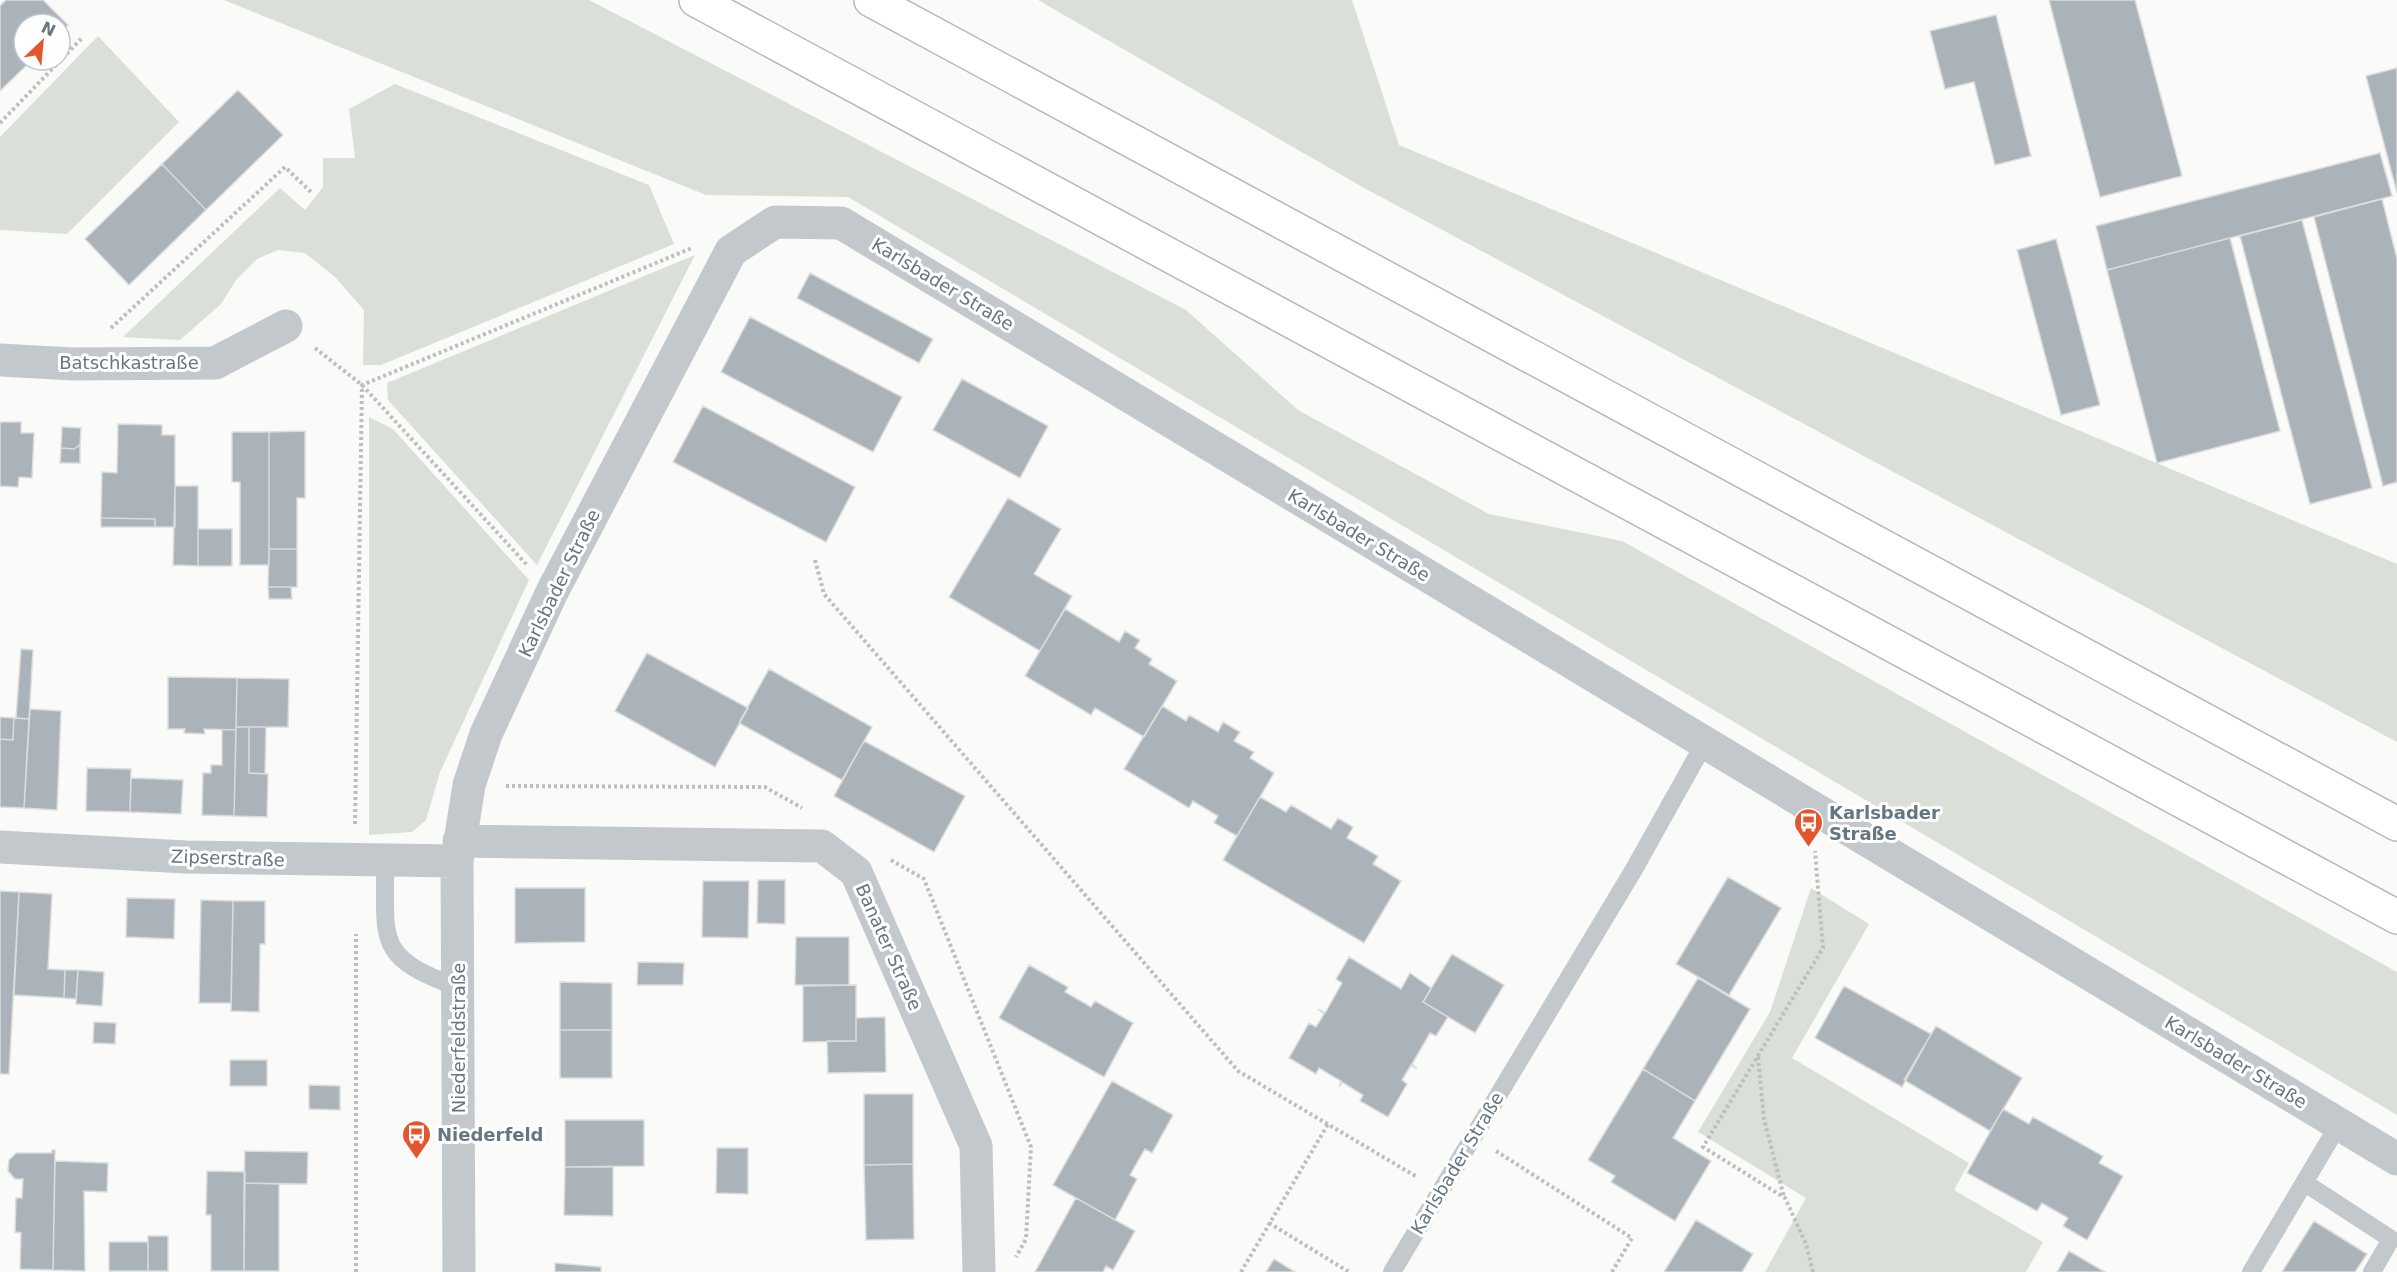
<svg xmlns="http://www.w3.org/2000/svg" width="2397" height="1272" viewBox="0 0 2397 1272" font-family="'DejaVu Sans',sans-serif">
  <rect width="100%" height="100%" fill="#fafaf8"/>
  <path fill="#dadfd7" d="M224,0H589L1186,310L1298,410L1489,514L1622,541L2397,972V1115L848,197L706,195Z
    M1038,0H1352L1399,145L2397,564V742L1366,189Z
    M98,36L179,122L67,234L0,230V137Z
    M395,84L649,185L674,244L381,365H363L364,310L335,277L305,253L278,250L257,259L236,280L221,304L180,340L123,337L280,188L305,210L323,187V158H355L349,109Z
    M695,255L537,565L388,400L387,383Z
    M369,417L393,429L529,580L440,772L426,820L412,832L369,835Z
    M1811,888L1869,924L1792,1058L1969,1163L1954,1190L2043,1242L2026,1272H1765L1806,1198L1698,1132L1770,1012Z"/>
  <path fill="#aab3b9" stroke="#dcdcda" stroke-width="1.5" d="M6,0H43L68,25L60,33V24H24V60H32L0,91V6Z
    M2049,0H2135L2182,176L2100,197Z
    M1996,15L2031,156L1995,165L1974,82L1945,89L1930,31Z
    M2397,68V193L2366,76Z
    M238,90L283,135L206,210L162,164Z
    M2380,153L2392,196L2107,270L2096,226Z
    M162,164L206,210L129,285L85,239Z
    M2382,199L2397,259V482L2383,486L2314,217Z
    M2302,220L2372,488L2310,504L2240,236Z
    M2230,238L2280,431L2157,463L2107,270Z
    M2056,239L2100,405L2061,415L2017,250Z
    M810,273L933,339L919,363L797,298Z
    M750,317L902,397L873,452L721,372Z
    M962,379L1048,426L1020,478L933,430Z
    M703,406L855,487L826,542L673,462Z
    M0,422H21V433H34L32,478L19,477L18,487L0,486Z
    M118,424L162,425V435H175V527H155V519L101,518L102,472L117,473Z
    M62,427L81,428L80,445L74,449L61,448Z
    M305,431V498H297V549H269V432Z
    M232,432H269V565H240V482H232Z
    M80,445V463H60L61,448L74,449Z
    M175,486H198V566L173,565Z
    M1008,498L1061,529L1034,574L1072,596L1040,651L949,597Z
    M101,518L155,519V527H101Z
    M198,529H232V566H198Z
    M269,549H297V587H268Z
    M268,587H291L292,599H269Z
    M1065,609L1119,642L1125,631L1140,640L1135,648L1152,659L1149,664L1177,681L1144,737L1095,708L1091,715L1025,676Z
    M21,649L33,650L29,719L16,718Z
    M647,653L748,708L715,767L615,711Z
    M769,669L872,727L842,780L739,723Z
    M168,677L237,678L236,730L204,729L205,734L184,733L185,729H168Z
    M237,678L289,679L288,727H236Z
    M1162,706L1186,721L1189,715L1218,732L1223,722L1240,732L1234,741L1254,752L1250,758L1274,773L1237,836L1214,823L1218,816L1193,801L1189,808L1124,769Z
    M30,709L61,711L57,810L24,808Z
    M0,717L14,718L13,740L0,739Z
    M14,718L29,719L24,808L0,807V739L13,740Z
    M236,727H249V773L268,774L267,817L234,816Z
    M249,727H266L265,774L249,773Z
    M222,730H236L234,816L202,815L203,773H211V765H222Z
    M864,741L965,796L934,852L834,796Z
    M87,768L131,769L130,812L86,811Z
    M131,778L183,780L181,814L130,812Z
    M1260,797L1286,812L1291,805L1331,829L1338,818L1353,827L1347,838L1378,856L1373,864L1401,881L1364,943L1223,860Z
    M1728,877L1781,908L1729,995L1676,964Z
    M758,880H785V924L757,923Z
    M703,881H749L748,938L702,937Z
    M515,888H585V942L515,943Z
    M0,891L19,892L9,1074H0Z
    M19,892L52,894L48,969L65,970L64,998L14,995Z
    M127,898L175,899L174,939L126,937Z
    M201,900L233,901L231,1003H199Z
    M233,901H265V944H260L259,1012L231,1011Z
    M796,937H849V985H795Z
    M1452,954L1504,985L1475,1033L1423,1002Z
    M1349,957L1401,989L1410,973L1431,988L1423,1002L1448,1017L1436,1036L1430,1033L1412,1064L1417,1069L1411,1065L1402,1080L1407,1084L1388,1117L1360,1101L1363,1095L1342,1082L1339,1087L1341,1081L1319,1068L1316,1074L1289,1058L1309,1023L1316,1027L1324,1014L1318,1009L1325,1013L1342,983L1336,979Z
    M638,962L684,963L683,985H637Z
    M1029,965L1068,987L1065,992L1091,1007L1095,1001L1133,1023L1104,1077L999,1018Z
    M65,970H78L76,999L64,998Z
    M78,970L104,972L102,1006L76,1004Z
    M1698,978L1750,1009L1695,1101L1643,1069Z
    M560,982L612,983V1030H560Z
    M856,985V1041L803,1042V986Z
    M1844,986L1931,1034L1902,1087L1815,1038Z
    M885,1017L886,1072L828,1073L827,1041H856V1018Z
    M94,1022L116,1023L115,1044L93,1043Z
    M1936,1026L2022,1078L1990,1131L1904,1080Z
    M560,1030H612V1078H560Z
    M230,1060H267V1086H230Z
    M1643,1069L1695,1101L1673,1138L1711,1161L1675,1221L1611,1182L1615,1176L1588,1160Z
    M1112,1081L1173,1115L1152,1153L1145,1149L1130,1175L1137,1179L1115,1220L1053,1185Z
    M309,1085L340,1086V1110L309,1109Z
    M864,1094H913V1164L864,1165Z
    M2003,1109L2029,1124L2033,1117L2103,1156L2099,1163L2123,1176L2087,1240L2063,1226L2068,1218L2042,1203L2037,1211L1967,1173Z
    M565,1120H644V1166L565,1167Z
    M717,1148H748V1194L716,1193Z
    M52,1150H55L53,1270L20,1269L21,1233L15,1232L16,1198H22L23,1179H15L8,1171L9,1160L16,1153H52Z
    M245,1151L308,1152L307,1184L244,1183Z
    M55,1161L108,1163L107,1192L84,1191L85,1271L53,1270Z
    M913,1164L914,1239L866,1240L864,1165Z
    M565,1167H613V1216L564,1215Z
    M207,1171L245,1172L244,1271H211V1215H206Z
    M244,1183L279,1184V1271H244Z
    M1076,1198L1135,1231L1113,1270L1106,1266L1103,1272H1035Z
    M1696,1220L1753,1254L1742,1272H1664Z
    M2314,1221L2367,1254L2355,1272H2282Z
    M148,1236H168V1271H148Z
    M109,1242H148V1271H109Z
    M2069,1251L2105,1272H2057Z
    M1274,1259L1295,1272H1266Z
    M555,1263L601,1267V1272H555Z"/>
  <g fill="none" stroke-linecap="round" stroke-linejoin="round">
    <defs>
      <path id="motorway" d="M696,0L2397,917
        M871,0L2397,824"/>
    </defs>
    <use href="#motorway" stroke="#b4b9bd" stroke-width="36"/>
    <path stroke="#bbbfc2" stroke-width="4" stroke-dasharray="3 3" stroke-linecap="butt" d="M0,123L82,38
      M111,328L285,167L311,192
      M315,348L362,385L527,565
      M815,560L824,594L1238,1071L1417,1177
      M506,786L765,787L802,808
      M355,824L362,385L692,248
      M891,860L924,879L1031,1147L1026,1239L1016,1257
      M1758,1057L1764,1119L1784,1197
      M1496,1151L1632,1238L1612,1272
      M1269,1223L1349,1272
      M356,1272V934
      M1241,1272L1328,1124
      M1813,1272L1806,1244L1785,1198L1703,1147L1823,948L1815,851"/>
    <path stroke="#c3c8cc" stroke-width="18" d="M385,861C386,940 374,957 457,987
      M2305,1183L2391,1239L2372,1272
      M1392,1272L1633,871L1704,744
      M2251,1272L2339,1124"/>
    <path stroke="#c3c8cc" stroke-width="33" d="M0,360L73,364L215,363L286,326
      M459,841L822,846L856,872L976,1146L979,1272
      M0,847L186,857L457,861
      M459,1272L457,861L469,785L486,734L552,592L731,251L775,222L841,223L2397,1159"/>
    <use href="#motorway" stroke="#fff" stroke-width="33"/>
  </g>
  <defs>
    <symbol id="bus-pin" viewBox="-11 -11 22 30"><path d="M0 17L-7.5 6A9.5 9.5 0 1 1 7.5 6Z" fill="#e4572e" stroke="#fff"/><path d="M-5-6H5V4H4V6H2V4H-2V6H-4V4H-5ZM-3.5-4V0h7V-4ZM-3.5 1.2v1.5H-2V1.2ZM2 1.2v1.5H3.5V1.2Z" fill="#fff"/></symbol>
  </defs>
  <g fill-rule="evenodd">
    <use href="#bus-pin" x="1792" y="806" width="33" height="45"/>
    <use href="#bus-pin" x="400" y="1118" width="33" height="45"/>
  </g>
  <g text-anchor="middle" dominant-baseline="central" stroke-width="6" stroke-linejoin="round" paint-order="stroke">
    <g font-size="18" fill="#657683" stroke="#fff">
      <text transform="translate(943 284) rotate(31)">Karlsbader Straße</text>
      <text x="129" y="362">Batschkastraße</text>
      <text transform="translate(1359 535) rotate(31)">Karlsbader Straße</text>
      <text transform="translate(559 583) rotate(-64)">Karlsbader Straße</text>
      <text transform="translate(228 858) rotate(2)">Zipserstraße</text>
      <text transform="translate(889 947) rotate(66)">Banater Straße</text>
      <text transform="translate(458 1038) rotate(-90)">Niederfeldstraße</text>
      <text transform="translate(2236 1062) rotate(31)">Karlsbader Straße</text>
      <text transform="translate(1457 1163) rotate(-59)">Karlsbader Straße</text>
    </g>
    <g font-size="18" font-weight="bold" fill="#657683" stroke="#fff" text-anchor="start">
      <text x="1829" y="812">Karlsbader<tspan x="1829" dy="21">Straße</tspan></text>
      <text x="437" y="1134">Niederfeld</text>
    </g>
  </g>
  <g transform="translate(42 42) rotate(26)"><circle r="28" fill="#ffffff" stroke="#c1c8cd" stroke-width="1.5"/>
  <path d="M0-4.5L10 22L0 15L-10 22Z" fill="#e4572e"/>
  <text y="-9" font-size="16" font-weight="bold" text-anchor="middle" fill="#657683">N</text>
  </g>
</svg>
